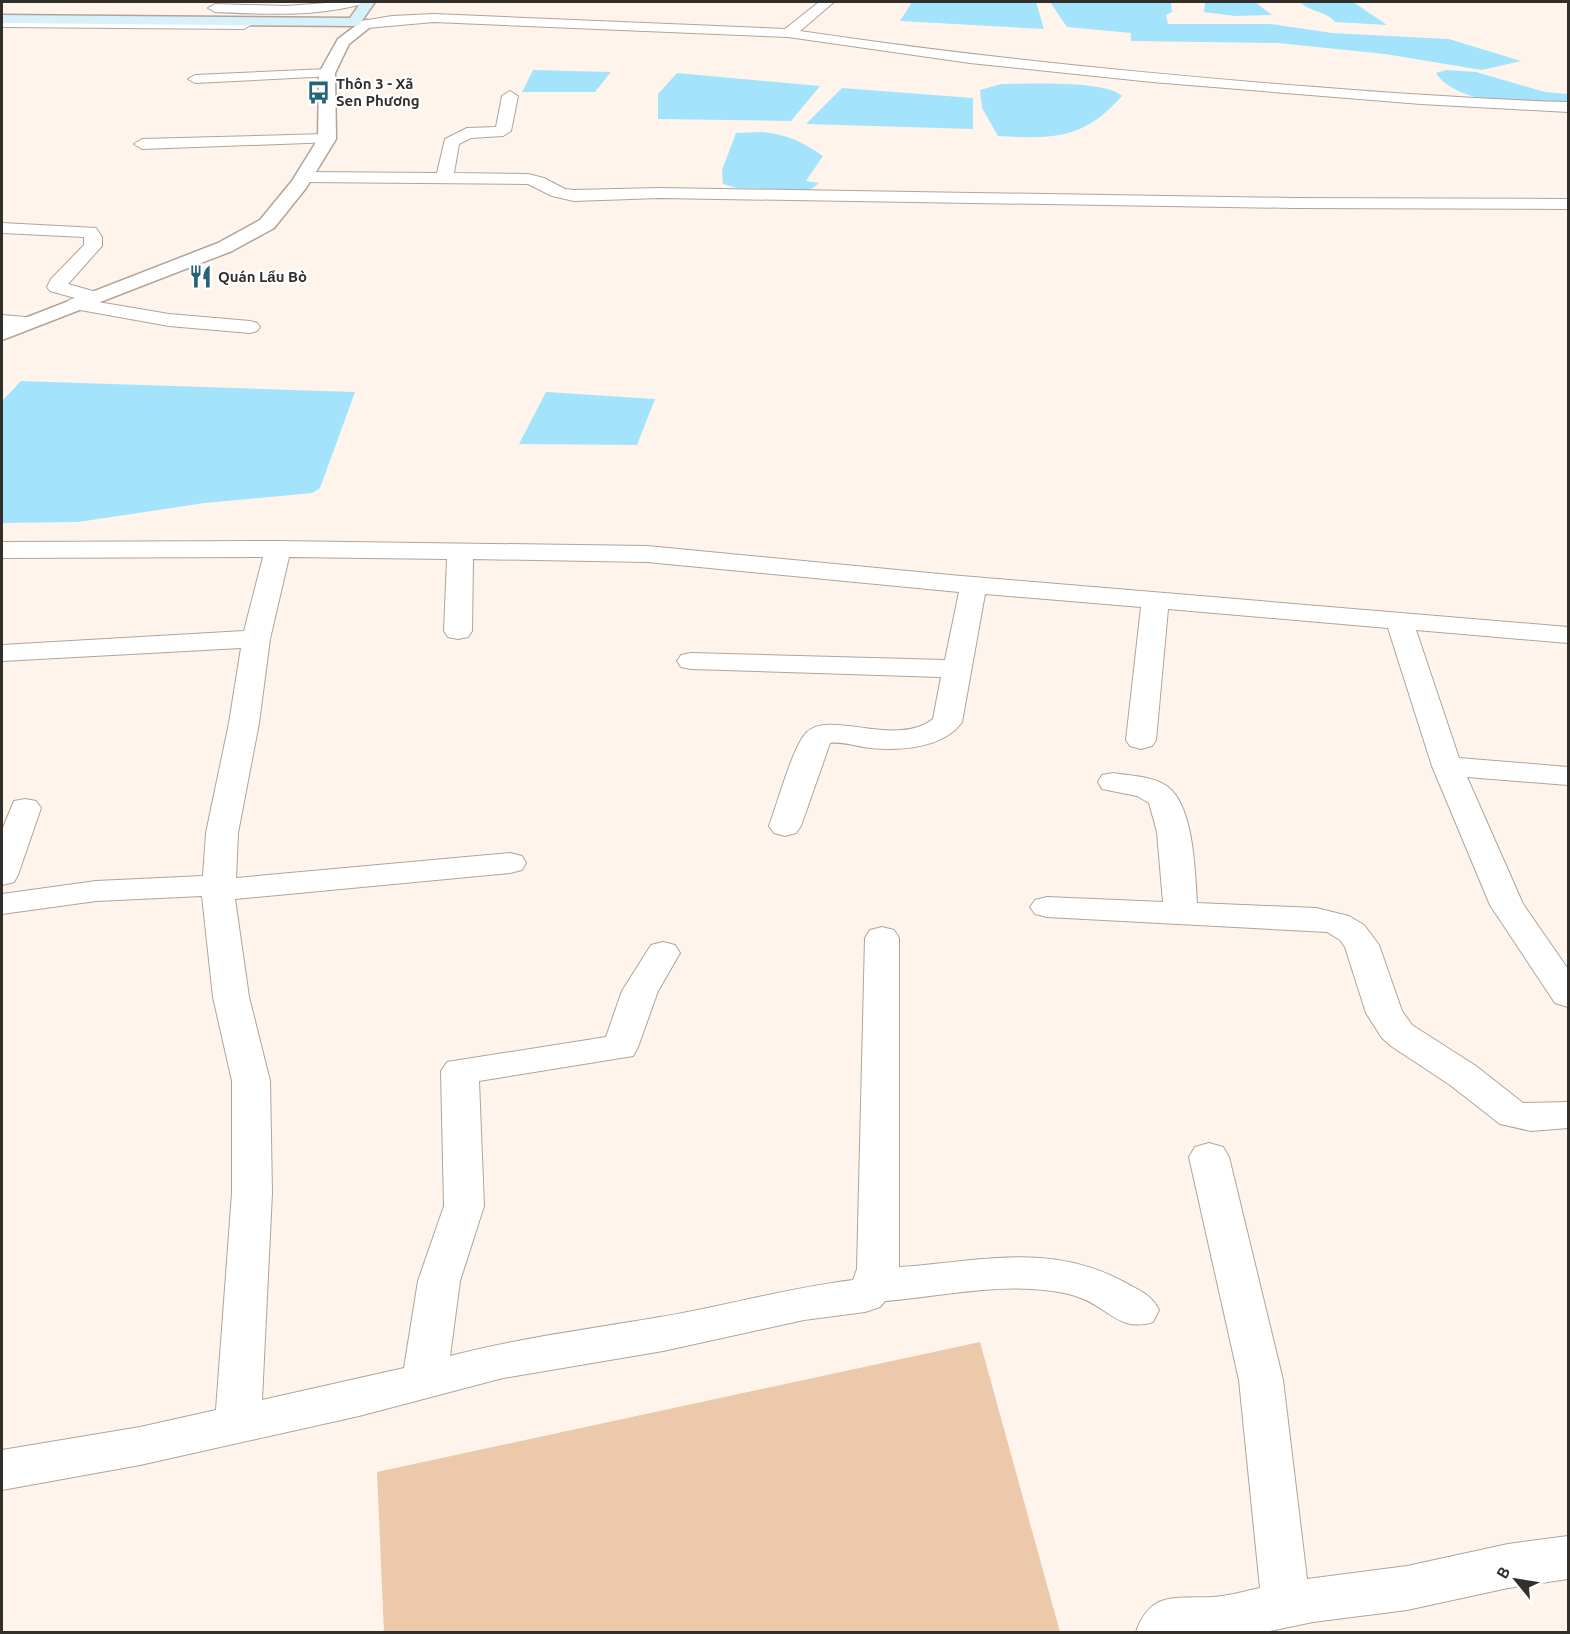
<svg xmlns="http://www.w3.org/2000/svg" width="1570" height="1634" viewBox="0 0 1570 1634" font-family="Ubuntu,sans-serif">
  <rect width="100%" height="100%" fill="#fff4ec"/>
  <path fill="#ecc9aa" d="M980,1342L1060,1632H384L377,1472Z"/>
  <path fill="#a3e4fc" d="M912,2H1036L1044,29L900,21Z
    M1050,2H1171L1172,12L1166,15L1168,24H1271L1332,33L1449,39L1521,61L1482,70L1385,54L1278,43L1131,41V33L1067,27Z
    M1205,2H1255L1272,15L1235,16L1204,12Z
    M1300,2H1353L1387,25L1335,22C1326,11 1312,13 1300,2Z
    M533,70L611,72L595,92H522Z
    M1447,70L1476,72L1545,92L1568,94V107C1535,106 1455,105 1436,73Z
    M677,73L820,86L791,121L658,119V94Z
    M1001,84C1027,84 1105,80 1122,96C1083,140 1053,139 998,136L982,108L980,90Z
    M842,88L973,98V129L806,124Z
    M761,132C789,135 800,141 823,156L806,181L819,183L810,190L737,188L723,184L722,170L736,133Z
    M21,381L355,392L320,488L312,493L205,503L78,522L2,523V401Z
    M546,392L655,399L637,445L519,444Z"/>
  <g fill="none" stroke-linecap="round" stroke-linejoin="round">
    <defs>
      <path id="minor" d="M340,2H361L359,5C311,17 263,14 215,12L208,8L215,4L286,6Z
        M819,2H834L800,31C954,54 1109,70 1264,83C1366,91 1467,99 1568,102V112L1421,104L1152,82L970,63L788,37L434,22L367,28L360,24L362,21L392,16L434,14L785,29Z
        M2,19L244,21L251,25L244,29L2,27Z
        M327,69L332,70L334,73L332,76L195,83L188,79L195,75Z
        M510,91L518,96L511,131L503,136L471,138L459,144L454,173L528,174L544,178L565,189L574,190L659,188L1294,198L1568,199V209L1294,208L659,198L574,201L552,196L528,184L304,182L298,181L295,177L298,173L304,172L437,173L445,139L467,128L496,127L502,96Z
        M327,134L333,136L335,139L333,142L142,149L134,144L142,139Z
        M2,223L96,228L102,237V246L68,284L100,293L103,297L98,302L169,314L250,321L257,323L260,327L257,331L250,333L169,326L69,308L66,304L69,300L75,298L50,291L47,287L51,279L84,245V237L2,233Z
        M2,315L37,318L40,322L37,326L2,327Z
        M278,541L647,546L950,575L1568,627V643L1416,630L1459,758L1568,767V785L1467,777L1523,904L1568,969V1007L1555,1003L1490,905L1432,766L1388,628L1168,609L1156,740L1152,746L1141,749L1130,746L1126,740L1141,607L985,594L962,722C944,748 900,751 871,748C858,747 843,741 830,743L801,826L796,833L785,836L774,833L769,826C777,805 793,745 807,732C831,710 896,748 933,719L941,677L691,669L681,667L677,661L681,655L691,653L945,660L959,592L647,562L473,559L472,631L468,637L458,639L448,637L444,631L447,559L289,557L270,639L259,723L238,833L236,878L510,853L522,856L526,863L522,870L510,873L235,899L249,997L270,1081L272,1193L262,1400L404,1368L418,1281L444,1206L441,1071L447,1062L606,1037L622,991L651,945L663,942L675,945L680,953L658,991L638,1047L633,1056L479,1081L484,1206L460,1281L450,1356C519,1338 590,1329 660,1317C725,1306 788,1288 853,1280L857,1269L865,938L870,930L882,927L894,930L899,938V1267C978,1262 1049,1241 1124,1282C1140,1291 1151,1294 1159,1310L1153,1322C1119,1333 1107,1306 1078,1297C1065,1292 1047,1290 1032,1289C983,1286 934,1297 885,1301L880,1307L865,1312L804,1320L663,1351L503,1378L359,1416L140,1465L2,1490V1450L140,1427L216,1410L232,1193V1081L213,997L202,896L96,901L2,914V894L96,881L203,876L206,833L229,723L241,648L2,661V645L244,631L263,557L2,558V542Z
        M1113,773C1130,776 1154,776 1168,787C1194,807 1195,872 1197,903L1316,908L1349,916L1364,925L1379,945L1402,1011L1412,1025L1476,1066L1523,1103L1568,1102V1128L1531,1131L1500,1124L1450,1085L1391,1046L1382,1038L1366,1013L1345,947L1340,940L1327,932L1047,917L1035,914L1030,907L1035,900L1047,897L1163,902L1157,832L1149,803L1137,796L1102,789L1098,782L1102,775Z
        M25,799L36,801L41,808L18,875L14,882L2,885V830L14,801Z
        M1209,1143L1223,1147L1229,1157L1283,1380L1307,1579L1407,1566L1508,1544L1568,1536V1579L1508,1588L1407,1610L1313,1622L1265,1632H1136C1151,1590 1176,1599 1213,1597C1229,1596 1245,1591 1260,1588L1239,1380L1189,1157L1195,1147Z"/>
      <path id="tertiary" d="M367,20L374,24L349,44L335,73L336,139L306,188L274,228L232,251L2,340V327L218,243L260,220L292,181L318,139L319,73L338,39L362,21Z"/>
      <path id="secondary" d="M361,2H375L359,25L354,26L2,23V15L350,18Z"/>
    </defs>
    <use href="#minor" stroke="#b0a49a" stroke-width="2"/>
    <use href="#tertiary" stroke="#b0a49a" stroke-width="3"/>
    <use href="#secondary" stroke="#b0a49a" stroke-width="3"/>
    <use href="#minor" fill="#fff" fill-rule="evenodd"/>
    <use href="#tertiary" fill="#fff" fill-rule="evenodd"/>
    <use href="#secondary" fill="#d6f1fa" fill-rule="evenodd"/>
  </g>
  <defs>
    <symbol id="bus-bare" viewBox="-9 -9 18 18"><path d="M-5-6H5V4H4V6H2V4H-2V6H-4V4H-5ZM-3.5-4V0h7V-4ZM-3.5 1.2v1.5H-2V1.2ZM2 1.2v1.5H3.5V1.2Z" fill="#246479" stroke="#fff" stroke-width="2.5" paint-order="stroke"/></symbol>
    <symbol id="restaurant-bare" viewBox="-9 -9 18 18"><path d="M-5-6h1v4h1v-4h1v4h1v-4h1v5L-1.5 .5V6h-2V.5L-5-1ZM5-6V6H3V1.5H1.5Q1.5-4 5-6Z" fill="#246479" stroke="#fff" stroke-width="2.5" paint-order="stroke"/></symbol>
  </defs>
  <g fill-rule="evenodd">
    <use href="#bus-bare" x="302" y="76" width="33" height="33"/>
    <use href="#restaurant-bare" x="184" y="260" width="33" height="33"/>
  </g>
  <g text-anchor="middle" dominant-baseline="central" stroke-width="4.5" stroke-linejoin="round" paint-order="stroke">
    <g font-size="15" font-weight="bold" fill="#322e2a" stroke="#fff" text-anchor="start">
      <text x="336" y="83">Thôn 3 - Xã<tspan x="336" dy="17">Sen Phương</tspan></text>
      <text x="218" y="276">Quán Lẩu Bò</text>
    </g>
  </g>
  <rect width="1570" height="1634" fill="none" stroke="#322e2a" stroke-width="6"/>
  <g transform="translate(1516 1580) rotate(300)" stroke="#ffffff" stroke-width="4.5" paint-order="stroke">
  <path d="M0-4.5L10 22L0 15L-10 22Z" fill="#322e2a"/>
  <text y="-9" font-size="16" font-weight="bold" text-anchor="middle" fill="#322e2a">B</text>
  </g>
</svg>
